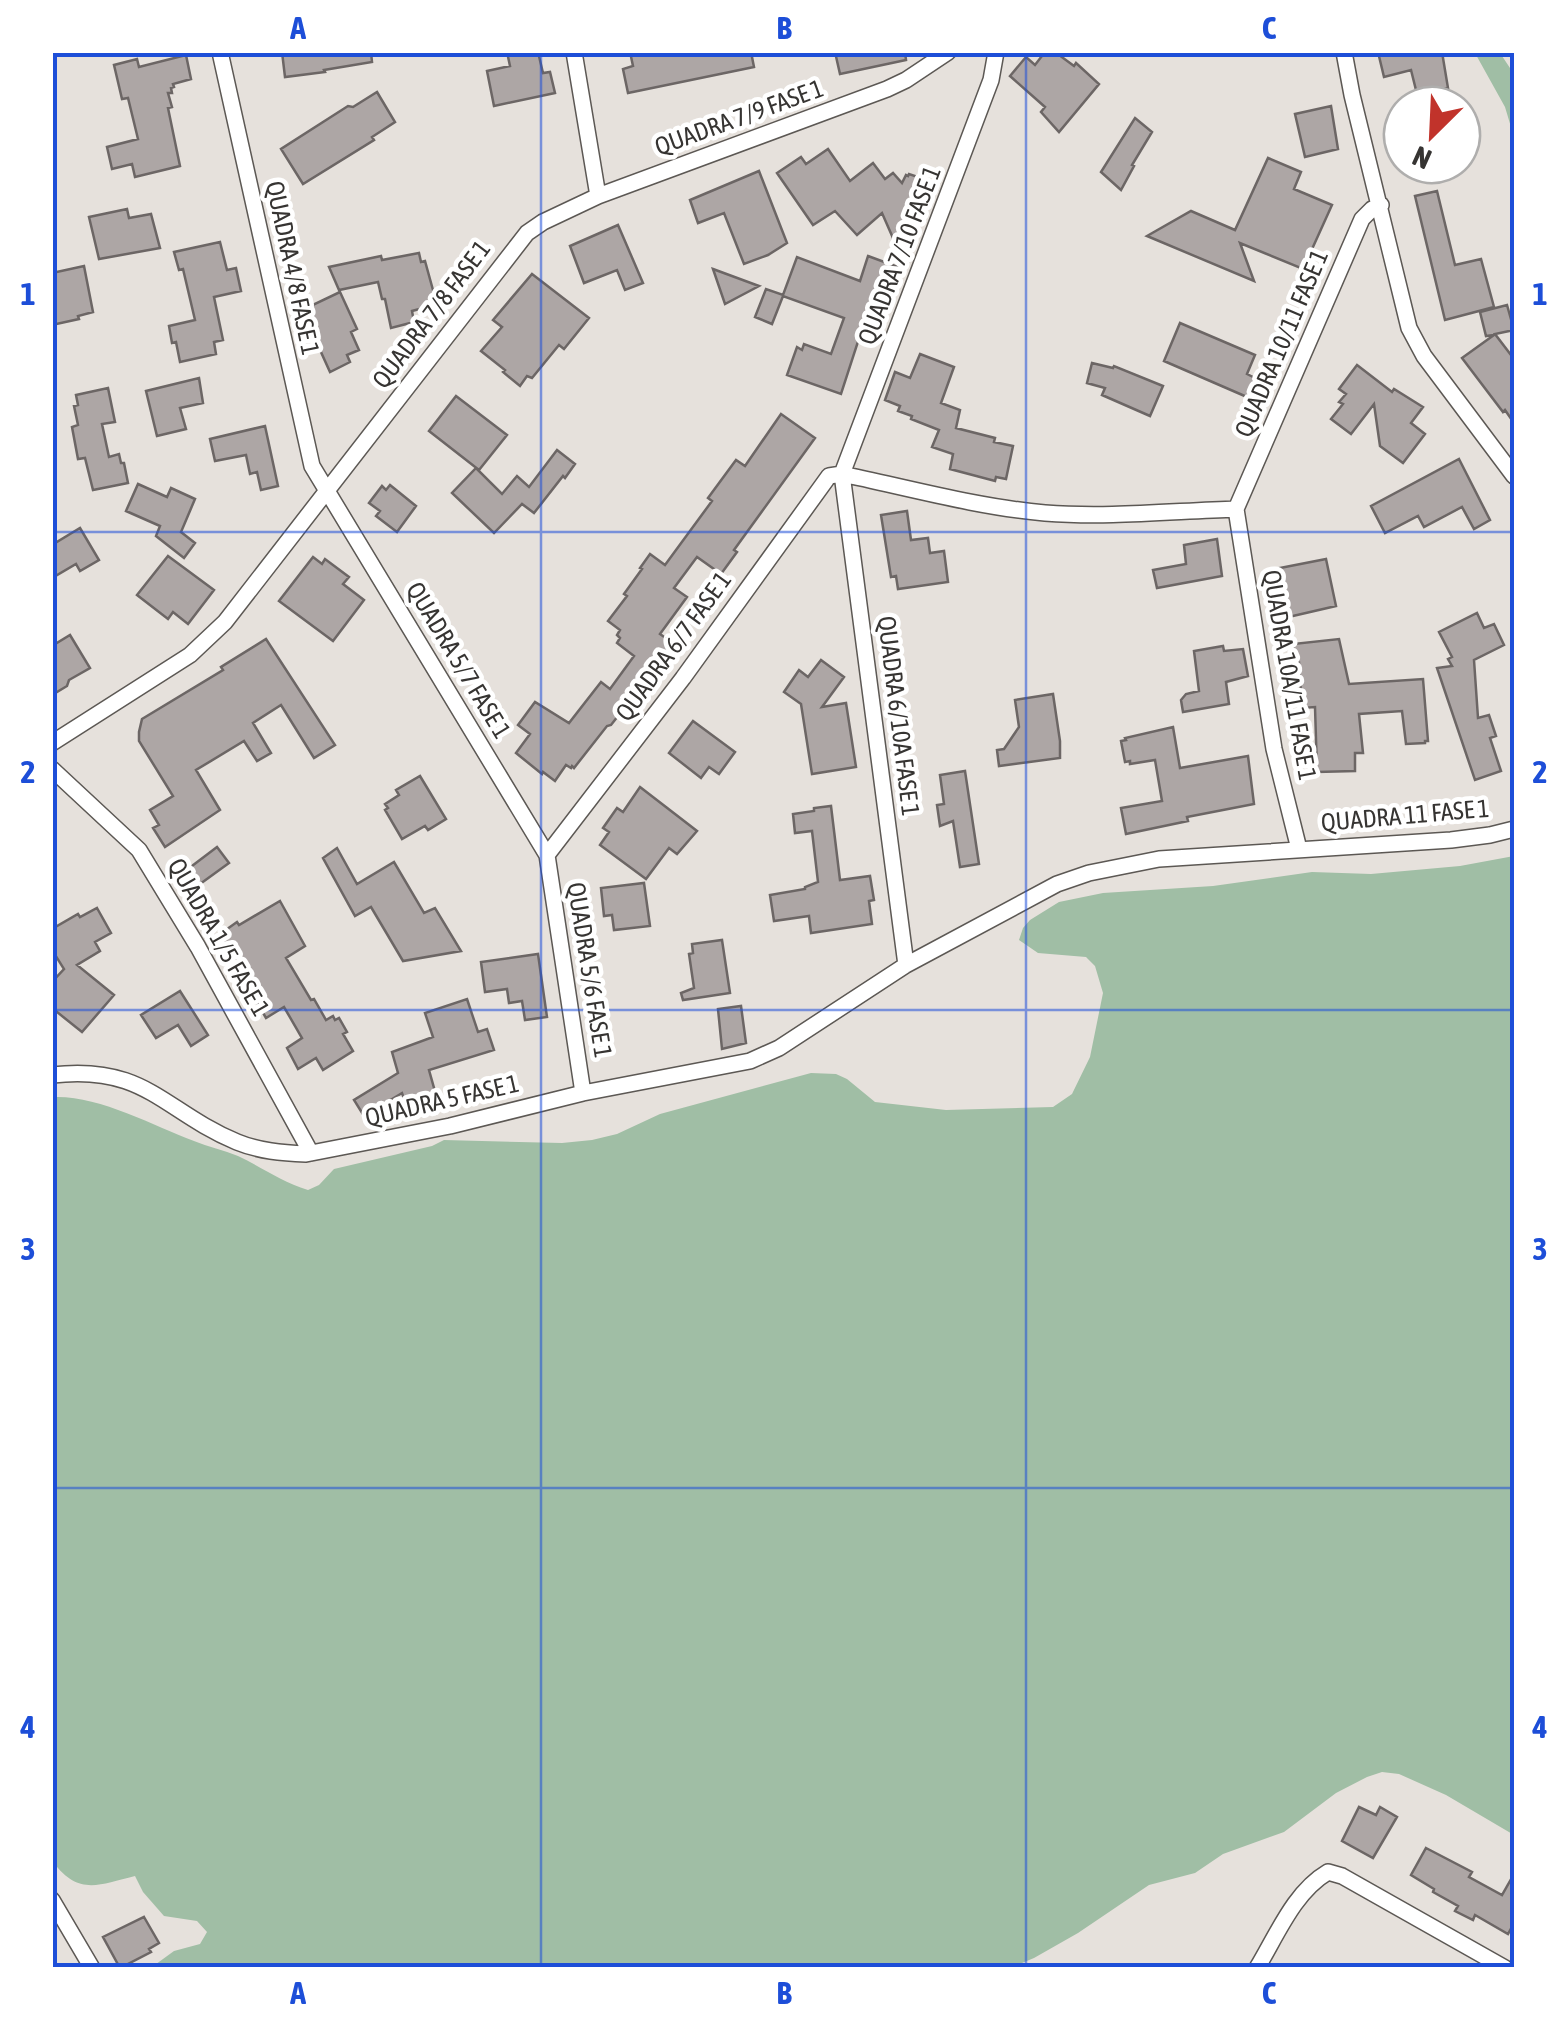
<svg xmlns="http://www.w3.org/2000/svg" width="1567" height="2020" viewBox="0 0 1567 2020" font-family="'Asap Condensed',sans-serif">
  <rect width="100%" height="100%" fill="#e6e1dc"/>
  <path fill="#a0bea5" d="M1475,53H1500L1514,74V137L1505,107Z
    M1514,856V1622L1510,1649L1514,1667V1835L1446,1795L1399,1774L1382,1772L1367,1777L1336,1793L1284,1832L1223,1854L1195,1873L1149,1885L1078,1933L1034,1958L1010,1968L152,1967L174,1951L200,1944L207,1932L197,1921L164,1916L143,1892L135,1876C98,1885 79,1896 53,1862V1097C98,1095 152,1125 194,1141C208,1147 224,1150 238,1156C263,1168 282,1182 308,1190L319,1185L334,1169L432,1146L444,1140L562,1143L592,1140L617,1134L660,1114L811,1073L836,1074L847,1079L875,1102L946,1110L1053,1107L1072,1094L1090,1057L1103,993L1095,966L1086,957L1038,953L1019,940L1023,928L1030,920L1059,902L1103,893L1213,886L1312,872L1371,874L1460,866Z"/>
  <path fill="#ada6a5" stroke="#6c6665" stroke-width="2.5" d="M282,52H371L372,62L324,70L325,72L285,77Z
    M507,52H538L543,73L550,72L555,93L494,106L487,71L510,66Z
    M630,52H751L754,67L628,93L623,69L633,66Z
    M835,52H905L906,60L840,74Z
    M1045,52H1055L1074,66L1076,63L1099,84L1059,132L1041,112L1045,107L1010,76L1026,57L1035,65Z
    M1378,52H1442L1448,88L1417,94L1411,70L1384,77Z
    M186,55L191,79L173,84L174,87L171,88L172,93H168L172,107L168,108L180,166L135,177L132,164L112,169L107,147L138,139L128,98L122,99L114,65L137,59L139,67Z
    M377,92L395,122L372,137L374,140L303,184L281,149L348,106L353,107Z
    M1331,106L1338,149L1305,157L1295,114Z
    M1135,118L1152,132L1132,165L1134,166L1121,190L1101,172Z
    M828,149L850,181L873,163L885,179L893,173L902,183L906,175L908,176L909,174L927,180L911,224L913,229L893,238L882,213L857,235L835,211L813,225L777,173L801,157L806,164Z
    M1268,158L1301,172L1294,189L1332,205L1303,269L1240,243L1254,281L1147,236L1191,211L1235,230Z
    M759,171L787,243L768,255L744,264L724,213L698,223L690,200Z
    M1437,191L1455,265L1481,259L1494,307L1445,320L1415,196Z
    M127,209L129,218L151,214L160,248L99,259L89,217Z
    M618,225L643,283L625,290L617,270L584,283L570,246Z
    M220,242L227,270L236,268L241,291L214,297L223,340L214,342L216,354L180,362L176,342L172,343L169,326L195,320L183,269L179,270L174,252Z
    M419,253L421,262L425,261L436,301L427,303V307L412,311L414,322L391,328L385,299H382L378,282L339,290L329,267L381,256L382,260Z
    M868,256L898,267L891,287L877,283L841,394L787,375L797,347L802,350L804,344L831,354L844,318L783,296L772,324L755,317L766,289L783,295L797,257L860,281Z
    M84,266L93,312L78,316L79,319L52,325V273Z
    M713,269L759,286L725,304Z
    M532,274L589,318L564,349L559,345L532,378L527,376L520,386L503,372L505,370L481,351L502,327L493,320Z
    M340,292L357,329L351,332L359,350L347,355L350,362L330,372L302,310Z
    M1507,305L1514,330L1495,334L1514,359V423L1505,410L1503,412L1462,358L1494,335L1486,336L1480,312Z
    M1180,323L1255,355L1247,374L1255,378L1247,397L1164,361Z
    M920,354L954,367L941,403L960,410L956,428L995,438L994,442L1013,446L1006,479L996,477L995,481L950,469L953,454L932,447L939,430L911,419L912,416L898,411L900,406L885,400L895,372L910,378Z
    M1092,363L1113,368L1114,366L1163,386L1150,416L1102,395L1105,388L1087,383Z
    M1357,365L1392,392L1394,389L1423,407L1411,423L1425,434L1403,463L1380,446L1374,404L1351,434L1331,419L1343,404L1339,402L1346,394L1339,389Z
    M199,378L203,403L180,408L186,429L157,436L146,391Z
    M108,388L115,422L102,424L109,457L119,454L121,463H124L128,483L93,490L85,458L78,459L72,427L78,425L74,406L78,405L76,395Z
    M456,396L507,435L479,470L429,431Z
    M781,414L815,438L734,550L737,552L721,574L697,557L674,588L687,597L660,634L674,644L660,663L657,660L640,683L624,713L622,711L611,725L607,726L574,768L572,766L571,768L566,765L555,781L543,772L542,774L516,753L530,734L518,725L535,702L569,723L601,682L610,689L634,656L617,643L620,638L617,635L620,630L608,621L627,596L624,594L642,569L640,568L650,554L665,565L712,501L708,498L736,460L745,466Z
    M265,426L278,486L261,490L257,472L250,474L246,455L215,461L210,439Z
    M557,450L575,464L565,478L563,476L534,513L522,504L494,533L452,493L476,468L502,494L517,476L529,487Z
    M1459,459L1490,520L1474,529L1462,507L1424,527L1418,516L1385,533L1371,506Z
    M138,484L167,497L171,488L195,499L181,532L195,543L184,558L156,536L160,526L126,511Z
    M390,485L416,506L397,532L376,516L380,511L369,503L382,486L386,490Z
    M907,511L911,540L928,538L930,553L944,551L948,582L898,589L896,576L891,577L881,515Z
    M80,528L99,560L80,571L76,564L52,578V545Z
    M1217,539L1222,576L1157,588L1153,570L1186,564L1184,545Z
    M168,556L214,590L188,624L173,612L168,619L137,595Z
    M313,557L322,564L325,559L349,577L343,584L364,600L333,641L279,601Z
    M1326,559L1336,606L1280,619L1275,595L1285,593L1280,568Z
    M1477,613L1484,628L1494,624L1504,645L1474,660L1478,718L1489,715L1496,736L1490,738L1501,771L1475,780L1437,668L1452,666L1448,659L1452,657L1439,632Z
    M70,635L90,668L69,680L67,686L52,695V646Z
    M266,639L335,745L314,758L281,705L253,723L271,753L257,761L244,741L196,770L220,810L165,847L153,828L159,825L150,810L173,796L139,741V732L142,719L223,670L221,667Z
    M1339,639L1349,684L1423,679L1428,741H1425V743L1406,744L1402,711L1359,714L1363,753H1355V771L1317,772L1315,707L1302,708L1299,663L1296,664L1293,644Z
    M1223,646L1224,651L1243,649L1248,676L1226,682L1229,704L1183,712L1181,700L1186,694L1199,691L1194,651Z
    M821,660L844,677L822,707L846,703L856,767L812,774L801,704L784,692L799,670L808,677Z
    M1053,694L1060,741V758L999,766L997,750L1004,749L1019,727L1015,700Z
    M693,721L735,752L719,774L709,767L701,778L669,753Z
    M1173,727L1180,768L1248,756L1254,804L1187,817L1188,821L1126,834L1121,808L1162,801L1155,760L1130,764V761L1125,762L1121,741L1126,740L1125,738Z
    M965,771L979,864L960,867L953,821L940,826L937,805L944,804L940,775Z
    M420,776L446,819L428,830L425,826L402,839L385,810L388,808L385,804L399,795L396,790Z
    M640,787L697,831L677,854L669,848L646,879L600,845L609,832L603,828L617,808L623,812Z
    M831,806L840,880L870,876L874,900L869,901L872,924L811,933L809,916L774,921L770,895L805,889V887L818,882L812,831L795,833L793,814L814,811V808Z
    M217,847L229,863L200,884L188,869Z
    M337,848L357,884L394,862L424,913L435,908L461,951L403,961L371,907L355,916L323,858Z
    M644,883L650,926L614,930L612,915L604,916L601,888Z
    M280,901L305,946L286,958L311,1000L314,999L326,1020L333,1016L335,1020L339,1018L347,1032L343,1034L353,1051L323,1070L316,1058L298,1069L287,1048L302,1038L284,1007L266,1018L249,989L254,986L232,950L223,956L213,939L237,922L239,925Z
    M97,908L111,933L95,942L100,951L77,965L114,995L82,1032L52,1008V982L64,969L52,950V929L78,914L80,917Z
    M722,940L730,993L683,1000L681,993L694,988L689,954L693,953L692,944Z
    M538,954L547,1017L525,1020L522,1001L509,1003L507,989L485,992L481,962Z
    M180,991L208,1035L191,1046L178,1025L156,1038L141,1015Z
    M467,999L478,1032L487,1029L494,1050L429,1070L436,1095L428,1098L429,1100L407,1107L402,1093L364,1116L354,1100L398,1073L392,1052L433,1037L425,1013Z
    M741,1006L746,1043L722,1049L718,1009Z
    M1359,1807L1376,1815L1380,1807L1397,1817L1373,1858L1342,1841Z
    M1426,1848L1472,1872L1469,1877L1502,1895L1514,1874V1923L1508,1934L1475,1915L1473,1920L1455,1911L1458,1906L1433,1892L1434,1889L1411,1875Z
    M144,1917L159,1943L149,1949L151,1952L120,1968L103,1937Z"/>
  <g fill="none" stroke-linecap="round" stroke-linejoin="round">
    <defs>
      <path id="street" d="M220,52L312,466L547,855L583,1093
        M574,52L598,196
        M1344,52L1352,95L1409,328L1424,356L1514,476
        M1236,509L1274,749L1299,849
        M1236,509L1362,219L1372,209L1381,205
        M52,743L190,655L225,622L527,233L543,222L598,196L887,89L906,80L948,52
        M52,769L139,850L198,947L311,1153
        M547,855L683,678L829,476L842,474C909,488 977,507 1045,513C1108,518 1173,511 1236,509
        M906,965L842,474L991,80L996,52
        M52,1075C145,1064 163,1111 237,1142C259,1151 282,1153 306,1154L450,1126L583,1093L750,1061L779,1048L906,965L1057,884L1089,873L1159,859L1451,840L1490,835L1514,829
        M52,1900L92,1968
        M1257,1968C1277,1935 1294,1892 1328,1872L1342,1876L1505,1968"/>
    </defs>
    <use href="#street" stroke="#5c5854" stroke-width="18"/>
    <use href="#street" stroke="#fff" stroke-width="15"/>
  </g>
  <path fill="none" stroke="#1d4ed8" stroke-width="2.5" stroke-opacity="0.55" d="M541,52V1968M1026,52V1968M52,532H1514M52,1010H1514M52,1488H1514"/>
  <g text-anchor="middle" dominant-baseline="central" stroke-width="9" stroke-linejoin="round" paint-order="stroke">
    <g font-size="25" fill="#363432" stroke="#fff">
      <text transform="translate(739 117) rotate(-20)">QUADRA 7/9 FASE 1</text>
      <text transform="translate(899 255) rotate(-69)">QUADRA 7/10 FASE 1</text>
      <text transform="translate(293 268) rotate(78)">QUADRA 4/8 FASE 1</text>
      <text transform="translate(431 314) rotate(-53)">QUADRA 7/8 FASE 1</text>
      <text transform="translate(1281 343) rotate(-67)">QUADRA 10/11 FASE 1</text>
      <text transform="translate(673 646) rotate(-54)">QUADRA 6/7 FASE 1</text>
      <text transform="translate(459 660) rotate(59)">QUADRA 5/7 FASE 1</text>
      <text transform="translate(1290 675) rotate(80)">QUADRA 10A/11 FASE 1</text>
      <text transform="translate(899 716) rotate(83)">QUADRA 6/10A FASE 1</text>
      <text transform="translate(1405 815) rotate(-5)">QUADRA 11 FASE 1</text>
      <text transform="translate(219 937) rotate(60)">QUADRA 1/5 FASE 1</text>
      <text transform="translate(590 970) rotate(81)">QUADRA 5/6 FASE 1</text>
      <text transform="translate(442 1100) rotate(-13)">QUADRA 5 FASE 1</text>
    </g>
  </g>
  <rect width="1567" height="2020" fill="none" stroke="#ffffff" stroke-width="110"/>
  <g transform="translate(1432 135) rotate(204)"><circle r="48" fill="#ffffff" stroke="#afaead" stroke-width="2.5"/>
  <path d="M0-8L18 38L0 25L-18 38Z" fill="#c1332b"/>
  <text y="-15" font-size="28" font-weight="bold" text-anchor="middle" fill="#363432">N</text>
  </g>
  <rect x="55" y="55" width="1457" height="1910" fill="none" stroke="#1d4ed8" stroke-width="4"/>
  <g font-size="32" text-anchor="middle" font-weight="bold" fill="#1d4ed8">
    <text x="298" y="39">A</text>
    <text x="784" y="39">B</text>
    <text x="1269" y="39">C</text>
    <text x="28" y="305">1</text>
    <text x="1540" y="305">1</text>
    <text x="28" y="783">2</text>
    <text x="1540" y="783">2</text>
    <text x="28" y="1260">3</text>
    <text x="1540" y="1260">3</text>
    <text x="28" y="1738">4</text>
    <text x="1540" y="1738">4</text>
    <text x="298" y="2004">A</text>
    <text x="784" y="2004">B</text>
    <text x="1269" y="2004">C</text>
  </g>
</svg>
